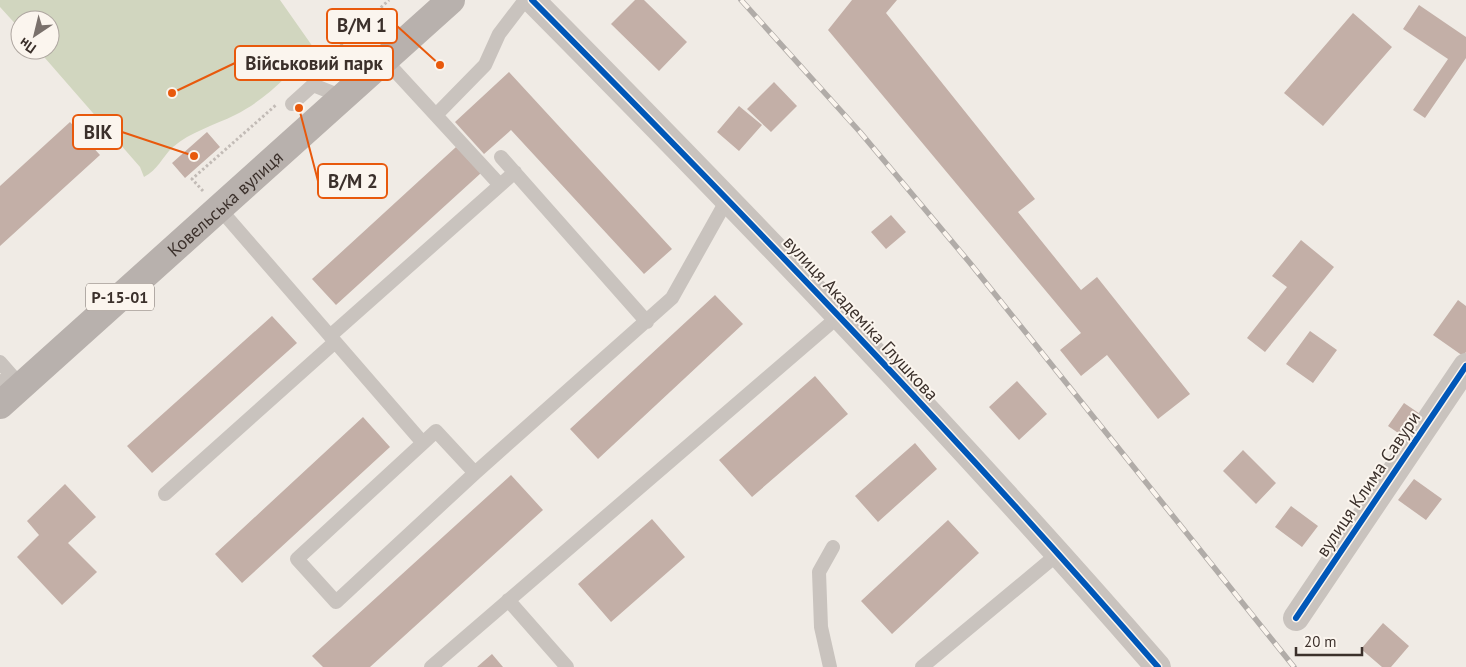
<svg xmlns="http://www.w3.org/2000/svg" width="1466" height="667" viewBox="0 0 1466 667" font-family="'PT Sans',sans-serif">
  <rect width="100%" height="100%" fill="#f0ebe5"/>
  <path fill="#d1d6bf" d="M0,0H280L313,47C290,74 267,99 235,115C215,125 190,132 173,147C162,157 158,170 144,177L140,167L38,50H50V20H20V29L0,7Z"/>
  <path fill="#c3afa7" d="M635,0H644L687,42L659,71L611,24Z
    M852,0H897L886,13L1035,199L1018,212L1081,290L1097,277L1190,394L1158,419L1107,355L1081,376L1060,350L1081,333L828,30Z
    M1419,5L1466,37V58L1425,118L1413,110L1448,59L1403,29Z
    M1353,13L1392,47L1323,126L1284,93Z
    M509,72L672,249L644,274L511,130L484,154L455,122Z
    M774,82L797,106L771,132L747,109Z
    M739,106L762,125L739,151L717,132Z
    M70,122L100,155L0,246V186Z
    M207,132L220,147L185,178L172,163Z
    M456,147L481,173L336,305L312,279Z
    M891,215L906,232L886,249L871,232Z
    M1301,240L1334,267L1265,352L1247,338L1287,287L1272,276Z
    M715,295L743,324L598,459L570,429Z
    M1458,300L1466,306V352L1463,356L1433,335Z
    M272,316L297,343L152,473L127,446Z
    M1310,331L1337,350L1313,383L1286,364Z
    M815,376L848,414L752,497L719,460Z
    M1017,381L1047,414L1019,440L989,407Z
    M1404,403L1426,418L1410,441L1388,426Z
    M363,417L390,447L242,583L215,554Z
    M915,443L937,469L878,522L855,496Z
    M1243,450L1276,483L1256,504L1223,471Z
    M511,475L543,510L370,667H323L312,656Z
    M1414,479L1442,499L1426,520L1398,500Z
    M65,484L96,517L68,543L97,572L62,605L17,557L39,535L27,521Z
    M1291,506L1318,526L1302,547L1275,527Z
    M652,519L685,557L611,622L578,584Z
    M948,520L979,553L892,634L861,601Z
    M1383,623L1409,646L1391,667H1382L1361,649Z
    M492,654L503,667H477Z"/>
  <g fill="none" stroke-linecap="round" stroke-linejoin="round">
    <path stroke="#c2bbb6" stroke-width="3" stroke-dasharray="2.5 2.5" stroke-linecap="butt" d="M315,69L389,0
      M203,191L192,179L276,105"/>
    <path stroke="#c9c3be" stroke-width="14" d="M385,60L500,185
      M292,104L313,85L343,97
      M436,115L485,65L499,34L525,0
      M501,157L647,322
      M219,208L423,443
      M330,336L515,172
      M0,362L21,386
      M0,381L15,392
      M475,473L436,431L297,559L336,602L475,473L672,298L728,198
      M165,494L335,342
      M508,600L567,667
      M431,667L839,316
      M830,667L821,627L819,572L833,547
      M922,667L1059,553"/>
    <path stroke="#c9c3be" stroke-width="26" d="M532,0C747,217 958,437 1158,667
      M1296,618L1466,366"/>
    <path stroke="#b8b1ad" stroke-width="28" id="s1" d="M0,405L451,0"/>
    <defs>
      <path id="rail" d="M741,0L860,132L970,263L1294,667"/>
    </defs>
    <use href="#rail" stroke="#b1aca8" stroke-width="5.5"/>
    <use href="#rail" stroke="#fbf5ee" stroke-width="4" stroke-dasharray="11" stroke-linecap="butt"/>
    <defs>
      <path id="cycleway" d="M532,0C747,217 958,437 1158,667
        M1296,618L1466,366"/>
    </defs>
    <use href="#cycleway" stroke="#fbf5ee" stroke-width="9"/>
    <use href="#cycleway" stroke="#0057b8" stroke-width="6"/>
  </g>
  <g text-anchor="middle" dominant-baseline="central" stroke-width="4" stroke-linejoin="round" paint-order="stroke">
    <rect fill="#fbf5ee" stroke="#756b66" stroke-width="1" x="86" y="283.5" width="68" height="27" rx="4"/>
    <g font-size="16" font-weight="bold" fill="#3b302b">
      <text x="120" y="297">Р-15-01</text>
    </g>
    <g font-size="18" fill="#3b302b" stroke="#fbf5ee">
      <text stroke="none"><textPath href="#s1" startOffset="302">Ковельська вулиця</textPath></text>
      <text transform="translate(861 318) rotate(47)">вулиця Академіка Глушкова</text>
      <text transform="translate(1368 484) rotate(-56)">вулиця Клима Савури</text>
    </g>
  </g>
  <path fill="none" stroke="#e8590c" stroke-width="2" d="M440 65L397 26M172 93L235 63M194 156L122 132M299 108L318 181"/>
  <g fill="#e8590c" stroke="#fbf5ee" stroke-width="2">
    <circle cx="440" cy="65" r="5"/>
    <circle cx="172" cy="93" r="5"/>
    <circle cx="194" cy="156" r="5"/>
    <circle cx="299" cy="108" r="5"/>
  </g>
  <g fill="#fbf5ee" stroke="#e8590c" stroke-width="2">
    <rect x="327" y="9" width="70" height="34" rx="5"/>
    <rect x="235" y="46" width="158" height="34" rx="5"/>
    <rect x="73" y="115" width="49" height="34" rx="5"/>
    <rect x="318" y="164" width="69" height="34" rx="5"/>
  </g>
  <g font-size="19" text-anchor="middle" font-weight="bold" fill="#3b302b">
    <text x="362" y="32">В/М 1</text>
    <text x="314" y="70">Військовий парк</text>
    <text x="98" y="139">ВІК</text>
    <text x="353" y="188">В/М 2</text>
  </g>
  <g transform="translate(35 35) rotate(215)"><circle r="24" fill="#fbf5ee" stroke="#aea6a0"/>
  <path d="M0-4L9 19L0 12L-9 19Z" fill="#7a716c"/>
  <text y="-8" font-size="14" font-weight="bold" text-anchor="middle" fill="#3b302b">Пн</text>
  </g>
  <path d="M1296 647v8h66v-8" fill="none" stroke="#3b302b" stroke-width="2.5"/>
  <text x="1304" y="647" font-size="15" fill="#3b302b" stroke="#fbf5ee" stroke-width="4" paint-order="stroke">20 m</text>
</svg>
